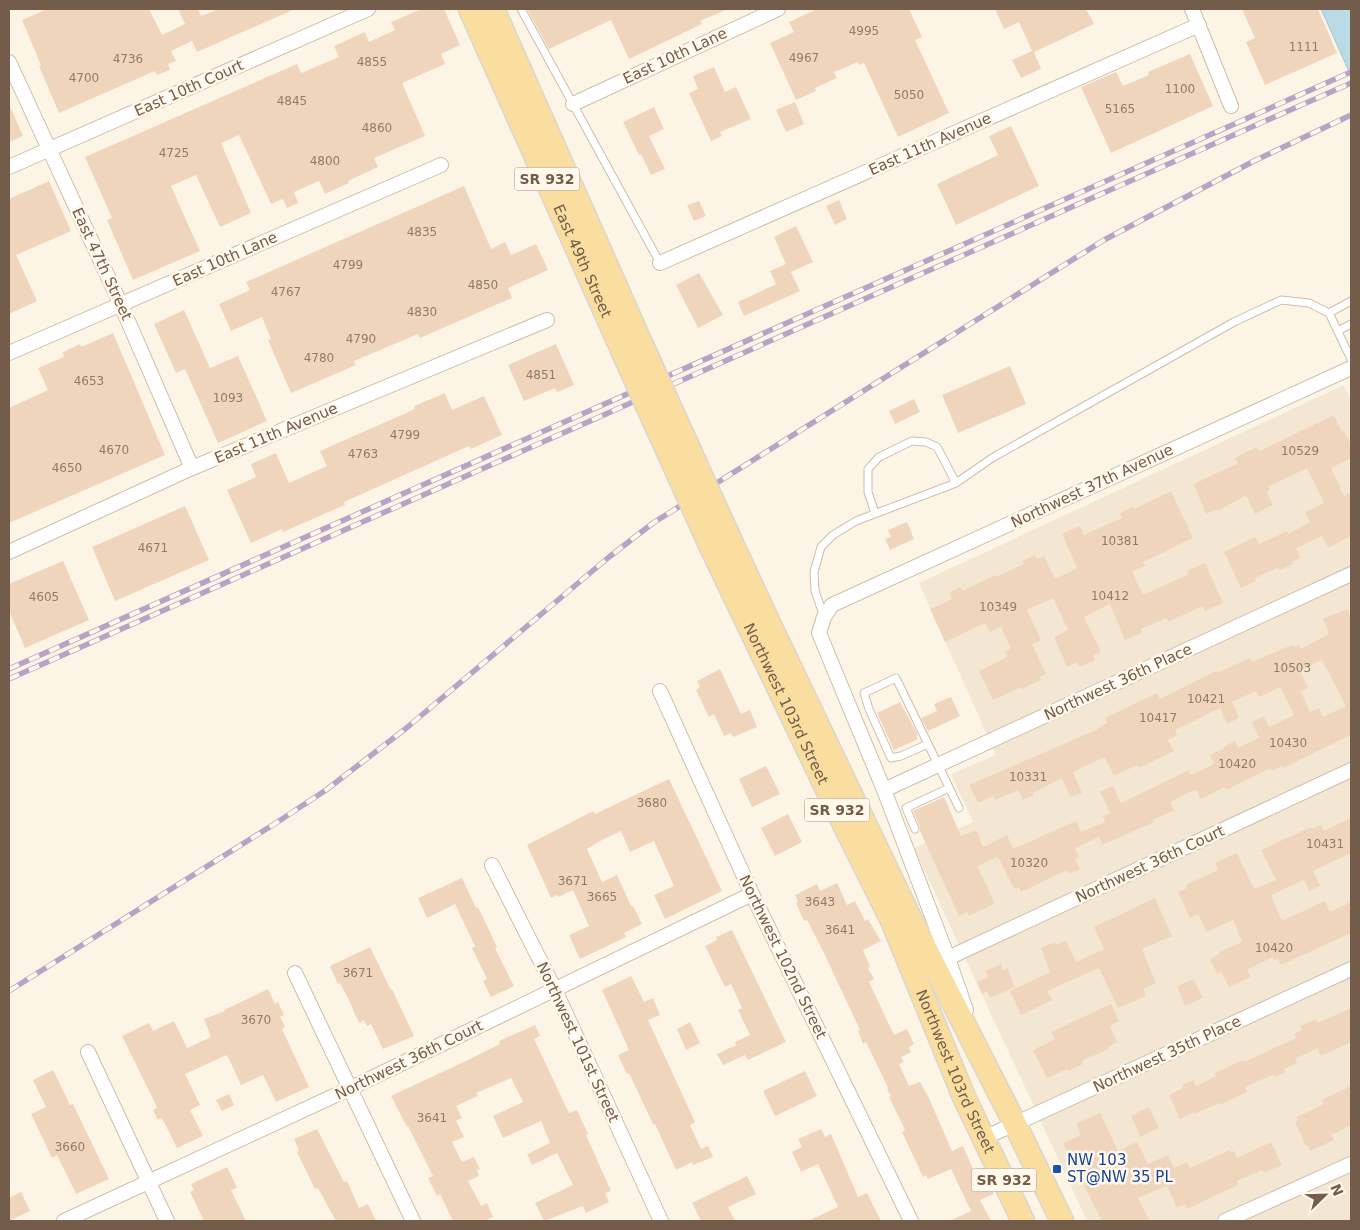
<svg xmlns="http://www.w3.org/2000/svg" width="1360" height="1230" viewBox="0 0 1360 1230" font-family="'DejaVu Sans',sans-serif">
  <rect width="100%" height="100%" fill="#fcf5e5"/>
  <path fill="#f3e7d3" d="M1344,385L1351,400V1221H1087L914,848L973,822L951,774L996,755L919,583Z"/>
  <path fill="#badbe5" stroke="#a0c9d6" d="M1321,9H1351V76Z"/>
  <path fill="#f0d5bd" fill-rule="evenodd" d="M47,9H149L162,35L185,24L178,9H198L201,16L219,9H295L197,52L192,41L171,51L176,61L168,64L170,70L157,75L155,71L59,113L39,66L41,65L22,20Z
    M422,9H444L460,45L441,54L445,64L402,83L425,136L374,158L378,167L348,181L349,183L325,194L319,181L294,192L298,203L287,208L283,199L271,204L239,135L221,143L251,213L220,227L196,175L171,186L200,251L133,280L107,220L112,218L85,157L297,64L301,73L339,57L334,46L365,32L369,42L395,30L391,22Z
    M527,9H728L700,21L702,24L629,59L611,20L549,49Z
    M817,9H909L922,37L915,40L949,113L898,137L864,63L859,65L858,62L834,72L837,78L815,88L816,91L796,100L770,43L794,32L789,22Z
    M995,9H1086L1094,24L1034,52L1041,69L1021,78L1012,60L1032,51L1019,22L1004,29Z
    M1242,9H1318L1337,53L1265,85L1246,42L1255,38Z
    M1190,54L1213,106L1111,153L1081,87L1116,72L1123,86L1149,75L1148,72Z
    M714,67L725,92L736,87L751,119L720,132L722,136L711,141L689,93L698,89L693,76Z
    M795,102L804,124L786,132L776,110Z
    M9,104L23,136L9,142Z
    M654,107L664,129L649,136L665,169L651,175L641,154L639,155L623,122Z
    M1011,126L1039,186L956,225L937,184L998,155L989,136Z
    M49,181L71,231L16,255L37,301L9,314V199Z
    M464,186L491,249L505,242L511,255L536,244L548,270L508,288L512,298L420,338L418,334L354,361L356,365L291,393L268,340L271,339L262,317L231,331L219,304L250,290L246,282Z
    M839,200L847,219L835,225L826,206Z
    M699,201L706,216L694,221L687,205Z
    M796,226L813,262L791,272L800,291L744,316L738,302L776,284L770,271L786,264L774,237Z
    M699,273L723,315L698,328L676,285Z
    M184,310L210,368L238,356L267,421L218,443L185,369L176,373L154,324Z
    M113,333L165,455L9,523V408L48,390L38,368L64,357L63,352L80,344L81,347Z
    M556,344L574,385L557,392L555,388L524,401L508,365Z
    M1010,366L1026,404L958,433L942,395Z
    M445,393L452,410L484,396L502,435L471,449L469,446L344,502L345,505L283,532L282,529L251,543L227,490L256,477L251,464L276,453L289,483L327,466L320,451L415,409L414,406Z
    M914,399L920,412L895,424L889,411Z
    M1334,415L1342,432L1344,431L1351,445V458L1331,468L1344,496L1351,492V536L1328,548L1322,536L1296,548L1300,558L1292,562L1293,564L1280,570L1279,567L1255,578L1256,581L1241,588L1224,552L1255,537L1259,544L1287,531L1288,534L1310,522L1305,512L1324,503L1307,468L1268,487L1270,490L1267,492L1273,505L1255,514L1246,495L1218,511L1217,509L1206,514L1194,484L1238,463L1235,458L1257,447L1259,451L1264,449Z
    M1171,491L1193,538L1143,562L1145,566L1132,572L1143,595L1189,574L1187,571L1205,563L1223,603L1205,611L1203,606L1168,622L1167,618L1141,629L1142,633L1125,640L1110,604L1084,617L1101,652L1093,655L1095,660L1079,667L1077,662L1067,667L1054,637L1068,630L1053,598L1027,610L1041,640L1032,644L1046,674L1040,677L1041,680L1022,689L1021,687L993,700L979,671L1007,657L1005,652L1011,648L1001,627L990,632L985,623L945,642L930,609L952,599L949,593L960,587L962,591L995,575L996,577L1024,564L1022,561L1035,555L1037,559L1044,556L1055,579L1077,568L1062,534L1080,526L1084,535L1122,518L1120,513L1133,507L1134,509Z
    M185,506L209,560L115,601L92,547Z
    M907,522L914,539L890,550L885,539L891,537L888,530Z
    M63,561L89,620L25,648L9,611V584Z
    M1347,609L1351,618V735L1283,768L1282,766L1272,771L1271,768L1226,790L1225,787L1201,799L1196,789L1170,802L1174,810L1153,820L1154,822L1102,845L1099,837L1075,848L1079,857L1075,859L1080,869L1069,874L1067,870L1021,892L1019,887L1014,889L998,857L977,866L995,903L969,916L967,912L959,916L920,831V827L913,811L944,797L961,836L976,830L983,847L1007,835L1013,849L1076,821L1081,832L1105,822L1103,816L1110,813L1100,792L1113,786L1121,803L1189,770L1191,775L1214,764L1210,755L1225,748V746L1235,741L1238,748L1259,738L1252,722L1264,716L1269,727L1294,715L1280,687L1259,697L1256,691L1232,702L1239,718L1227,724L1220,708L1175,730L1177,735L1168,740L1174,751L1139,768L1137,765L1114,776L1105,758L1103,759L1102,758L1073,772L1082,793L1070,797L1062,778L1033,793L1034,795L1023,800L1018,790L995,800L993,796L978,803L969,785L1096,730L1107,723L1105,718L1157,693L1160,699L1216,671L1217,673L1250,658L1252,662L1292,645L1294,647L1299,645L1301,649L1329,634L1323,619ZM1322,660L1346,706L1323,717L1319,708L1310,712L1301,692L1308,688L1300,670Z
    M720,669L741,714L750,710L757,727L733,737L731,733L724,736L714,714L709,717L696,690L700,687L697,681Z
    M951,697L960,716L928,731L921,718L937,711L934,704Z
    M900,702L918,735L916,736L918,739L894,750L877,713Z
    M766,766L780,794L752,807L739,779Z
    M669,779L722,891L665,919L654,895L674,886L654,841L630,852L621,831L600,841L587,849L602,882L617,875L631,906H633L642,924L624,933L626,937L580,959L569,935L589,926L573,890L558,897L557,895L551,898L527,845L593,811L595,814Z
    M788,814L802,842L775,856L761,828Z
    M1351,818V853L1313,871L1320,886L1309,891L1304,880L1271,895L1282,921L1325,901L1330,912L1351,902V933L1281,965L1278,959L1274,960L1273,957L1247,970L1251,977L1229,987L1221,972L1217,974L1210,959L1220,954L1219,952L1242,942L1233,920L1207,932L1198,914L1190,918L1178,892L1187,888L1186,885L1218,870L1215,863L1237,853L1254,889L1276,880L1261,850L1311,827L1312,829L1321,825L1324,831Z
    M462,878L476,908L478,907L489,930L497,947L495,948L514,986L491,997L483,981L487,979L472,948L475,946L455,904L427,918L418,898Z
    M837,883L847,905L855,901L865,921L868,919L881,941L863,950L870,967L868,968L874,979L869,982L894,1035L907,1029L914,1044L909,1047L911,1052L901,1057L904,1062L899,1064L909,1086L920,1082L929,1098L952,1151L963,1146L977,1178L985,1174L994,1194L980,1200L991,1221H950L971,1211L951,1169L928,1179L926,1175L923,1177L902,1132L905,1130L889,1097L891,1096L887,1089L888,1088L866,1042L863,1044L858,1031L860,1030L822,949L807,920L804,921L796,903L798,902L795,895L817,884L820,891Z
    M1155,898L1172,936L1142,949L1156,983L1143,989L1146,996L1118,1008L1099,968L1047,991L1052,1000L1021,1015L1010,991L1050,972L1041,948L1055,942L1056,945L1066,940L1076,962L1104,949L1094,927Z
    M732,930L786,1042L748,1060L745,1055L723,1065L717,1054L736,1045L735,1042L750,1035L738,1010L742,1008L731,984L725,987L705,946L717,940L716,937Z
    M370,947L391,990L392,989L414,1036L383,1049L371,1024L367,1026L364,1020L359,1023L348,998L340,983L338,984L330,966Z
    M1001,964L1003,970L1007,968L1015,987L990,998L987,991L982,994L977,982L988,977L985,971Z
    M631,976L644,1002L653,998L660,1015L648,1020L695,1122L690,1125L701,1149L708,1146L713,1157L693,1165L692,1162L676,1170L655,1124H653L629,1073L627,1074L618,1055L629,1050L602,990Z
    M1194,979L1203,998L1185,1006L1177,986Z
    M268,989L275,1004L278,1002L284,1015L280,1017L285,1027L282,1029L309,1087L276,1102L263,1075L241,1085L227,1055L185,1074L200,1105L190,1110L203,1136L177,1148L164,1122L161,1118L158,1120L153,1110L157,1108L152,1097L122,1036L149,1023L153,1031L174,1021L187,1048L211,1037L204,1019L225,1011L224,1010Z
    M1111,1004L1119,1021L1110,1026L1117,1042L1109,1046L1110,1048L1082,1061L1083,1064L1069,1071L1067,1069L1047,1078L1033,1050L1055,1039L1051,1032Z
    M1351,1008V1042L1321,1056L1317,1048L1295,1059L1297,1063L1284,1069L1286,1072L1275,1077L1274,1074L1245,1087L1247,1092L1220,1105V1103L1194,1114V1112L1180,1119L1169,1095L1183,1088L1182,1085L1193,1080L1196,1086L1216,1076L1215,1073L1223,1069L1243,1060L1244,1062L1296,1038L1294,1034L1302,1030L1300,1026L1316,1019L1318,1023Z
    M690,1022L700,1043L686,1050L677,1029Z
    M535,1025L540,1036L534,1039L569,1113L577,1110L588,1134L586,1135L611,1191L605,1193L609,1202L586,1213L583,1206L544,1221L535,1203L573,1185L557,1153L532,1165L527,1154L550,1143L541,1121L503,1138L493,1116L523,1102L511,1078L476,1093L478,1096L456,1106L462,1118L456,1121L464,1137L452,1142L462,1162L474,1157L480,1169L477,1170L479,1176L468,1181L481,1206L487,1203L493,1217L484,1221H453L440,1194L437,1196L428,1178L433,1176L408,1126L407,1127L391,1096L468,1060L500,1044L499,1041Z
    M53,1070L70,1105L73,1104L109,1179L76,1194L57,1155L52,1158L31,1114L46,1107L33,1080Z
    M805,1071L817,1096L775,1116L763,1091Z
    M1351,1086V1125L1331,1135L1334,1140L1310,1151L1308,1145L1306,1146L1295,1122L1298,1120L1297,1117L1324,1104L1322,1100Z
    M229,1094L234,1105L222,1111L216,1100Z
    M1149,1107L1159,1128L1140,1137L1131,1116Z
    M1100,1113L1118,1151L1137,1142L1148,1164L1168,1155L1174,1168L1187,1162L1190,1168L1230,1150L1231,1152L1234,1151L1237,1158L1271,1142L1282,1165L1264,1173L1262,1170L1237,1181L1238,1185L1187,1209L1185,1204L1177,1208L1167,1186L1138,1198L1150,1221H1102L1063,1143L1081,1135L1076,1124Z
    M317,1129L344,1182L347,1181L359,1208L368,1204L376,1221H336L318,1188L315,1189L297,1152L299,1151L294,1139Z
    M821,1129L825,1137L831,1134L858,1197L867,1193L881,1221H808L838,1207L818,1164L801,1172L792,1152L802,1147L798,1139Z
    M227,1167L237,1188L231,1190L246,1221H204L190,1192L194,1190L191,1184Z
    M747,1176L756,1194L728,1207L735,1221H701L692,1203Z
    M21,1192L30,1211L9,1221V1198Z"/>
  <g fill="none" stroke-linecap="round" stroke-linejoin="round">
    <defs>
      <path id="lane" d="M521,9L660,263
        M1329,313L1351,301
        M1338,331L1351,324
        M875,513L868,492V469L879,457L912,441L926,442L937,447L956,483
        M824,617L815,591L814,572L821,547L833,535L856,521L956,483L992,458L1234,322L1281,300L1309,303L1329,313L1351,359
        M896,678L928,744L901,756L891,758L869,709L864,693Z
        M928,744L959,808
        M915,829L906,808L949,788"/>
      <path id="street" d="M1192,9L1231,106
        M9,62L121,305L192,468
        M573,104L778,9
        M9,167L368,9
        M660,263L1199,25
        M9,353L441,165
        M9,552L192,468L547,320
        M660,691L752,894L911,1221
        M884,790L1351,574
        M492,865L555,990L661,1221
        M948,958L1351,770
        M295,973L413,1221
        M966,1010L948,958L884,790L819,633L824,617L832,605L1351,368
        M88,1052L167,1221
        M984,1138L1351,969
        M64,1221L351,1088L752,894
        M1225,1221L1351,1164"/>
      <g id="primary">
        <path id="s1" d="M470,9L622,350"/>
        <path d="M493,9L641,343"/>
        <path d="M729,537L769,623L909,916L1015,1124L1062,1221"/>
        <path id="s2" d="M710,545L832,800L893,923L964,1097L1023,1221"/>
      </g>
    </defs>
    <use href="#lane" stroke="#cdbdab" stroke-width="9"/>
    <use href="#street" stroke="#cdbdab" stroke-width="16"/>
    <use href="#primary" stroke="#dbd5d0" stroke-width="25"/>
    <use href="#lane" stroke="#fff" stroke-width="7"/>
    <use href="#street" stroke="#fff" stroke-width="14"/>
    <use href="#primary" stroke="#f9de9f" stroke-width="22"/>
    <defs>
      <path id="rail" d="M9,669L1351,72
        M9,679L1351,83
        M9,991L276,823L326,790L404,730L609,557L653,523L1104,240L1256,160L1351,115"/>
    </defs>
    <use href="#rail" stroke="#b8a3c5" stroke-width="5.5"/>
    <use href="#rail" stroke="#fff8eb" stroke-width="4" stroke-dasharray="11" stroke-linecap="butt"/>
    <defs>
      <path id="primary-bridge" d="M641,343L729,537
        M622,350L710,545"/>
    </defs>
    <use href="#primary-bridge" stroke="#dbd5d0" stroke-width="25" stroke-linecap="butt"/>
    <use href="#primary-bridge" stroke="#f9de9f" stroke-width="22"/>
  </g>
  <rect fill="#1a4fb4" stroke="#fff8eb" stroke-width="2" x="1052" y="1164" width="10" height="10" rx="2.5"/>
  <g text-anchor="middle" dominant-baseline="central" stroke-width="5" stroke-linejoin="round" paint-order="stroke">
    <g font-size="12" fill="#937a68">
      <text x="864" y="31">4995</text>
      <text x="1304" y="47">1111</text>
      <text x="804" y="58">4967</text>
      <text x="128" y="59">4736</text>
      <text x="372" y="62">4855</text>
      <text x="84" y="78">4700</text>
      <text x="1180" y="89">1100</text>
      <text x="909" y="95">5050</text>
      <text x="292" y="101">4845</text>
      <text x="1120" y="109">5165</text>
      <text x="377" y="128">4860</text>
      <text x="174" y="153">4725</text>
      <text x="325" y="161">4800</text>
      <text x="422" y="232">4835</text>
      <text x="348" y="265">4799</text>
      <text x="483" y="285">4850</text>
      <text x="286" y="292">4767</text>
      <text x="422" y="312">4830</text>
      <text x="361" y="339">4790</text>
      <text x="319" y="358">4780</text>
      <text x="541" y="375">4851</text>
      <text x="89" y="381">4653</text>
      <text x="228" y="398">1093</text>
      <text x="405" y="435">4799</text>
      <text x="114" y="450">4670</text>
      <text x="1300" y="451">10529</text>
      <text x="363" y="454">4763</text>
      <text x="67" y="468">4650</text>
      <text x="1120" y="541">10381</text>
      <text x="153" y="548">4671</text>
      <text x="1110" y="596">10412</text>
      <text x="44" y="597">4605</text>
      <text x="998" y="607">10349</text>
      <text x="1292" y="668">10503</text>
      <text x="1206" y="699">10421</text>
      <text x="1158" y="718">10417</text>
      <text x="1288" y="743">10430</text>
      <text x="1237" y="764">10420</text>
      <text x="1028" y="777">10331</text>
      <text x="652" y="803">3680</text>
      <text x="1325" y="844">10431</text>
      <text x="1029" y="863">10320</text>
      <text x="573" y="881">3671</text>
      <text x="602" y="897">3665</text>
      <text x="820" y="902">3643</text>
      <text x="840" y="930">3641</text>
      <text x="1274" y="948">10420</text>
      <text x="358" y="973">3671</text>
      <text x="256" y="1020">3670</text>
      <text x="432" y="1118">3641</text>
      <text x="70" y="1147">3660</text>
    </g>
    <g fill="#fff8eb" stroke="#9e8b7b" stroke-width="1">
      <rect x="514.5" y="167.5" width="65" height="23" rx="4"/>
      <rect x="804.5" y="798.5" width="65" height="23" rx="4"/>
      <rect x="971.5" y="1168.5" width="65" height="23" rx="4"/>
    </g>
    <g font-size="14" font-weight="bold" fill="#745c4b">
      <text x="547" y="179">SR 932</text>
      <text x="837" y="810">SR 932</text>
      <text x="1004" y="1180">SR 932</text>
    </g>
    <g font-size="15" fill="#745c4b" stroke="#fff8eb">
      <text transform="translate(675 56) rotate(-25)">East 10th Lane</text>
      <text transform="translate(189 88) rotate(-24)">East 10th Court</text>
      <text transform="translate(930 144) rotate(-24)">East 11th Avenue</text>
      <text transform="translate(225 259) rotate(-24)">East 10th Lane</text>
      <text stroke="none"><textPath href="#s1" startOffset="276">East 49th Street</textPath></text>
      <text transform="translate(102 264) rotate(65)">East 47th Street</text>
      <text transform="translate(276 433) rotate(-23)">East 11th Avenue</text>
      <text transform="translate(1092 486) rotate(-25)">Northwest 37th Avenue</text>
      <text transform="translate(1118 682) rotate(-25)">Northwest 36th Place</text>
      <text stroke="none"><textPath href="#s2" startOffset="176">Northwest 103rd Street</textPath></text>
      <text transform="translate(1150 864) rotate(-25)">Northwest 36th Court</text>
      <text transform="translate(783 957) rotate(64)">Northwest 102nd Street</text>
      <text transform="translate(578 1042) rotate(65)">Northwest 101st Street</text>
      <text transform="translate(1167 1054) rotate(-25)">Northwest 35th Place</text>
      <text transform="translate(409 1060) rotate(-26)">Northwest 36th Court</text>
      <text stroke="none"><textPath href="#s2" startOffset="581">Northwest 103rd Street</textPath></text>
    </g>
    <g font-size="15" fill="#164399" stroke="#fff8eb" text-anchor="start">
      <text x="1067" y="1160">NW 103<tspan x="1067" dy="17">ST@NW 35 PL</tspan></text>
    </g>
  </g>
  <rect width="1360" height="1230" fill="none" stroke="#745c4b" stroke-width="20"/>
  <g transform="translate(1325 1195) rotate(67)" stroke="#fff8eb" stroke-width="4" paint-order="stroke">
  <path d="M0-4L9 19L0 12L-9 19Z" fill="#745c4b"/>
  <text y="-8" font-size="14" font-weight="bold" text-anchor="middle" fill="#745c4b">N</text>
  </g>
</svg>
